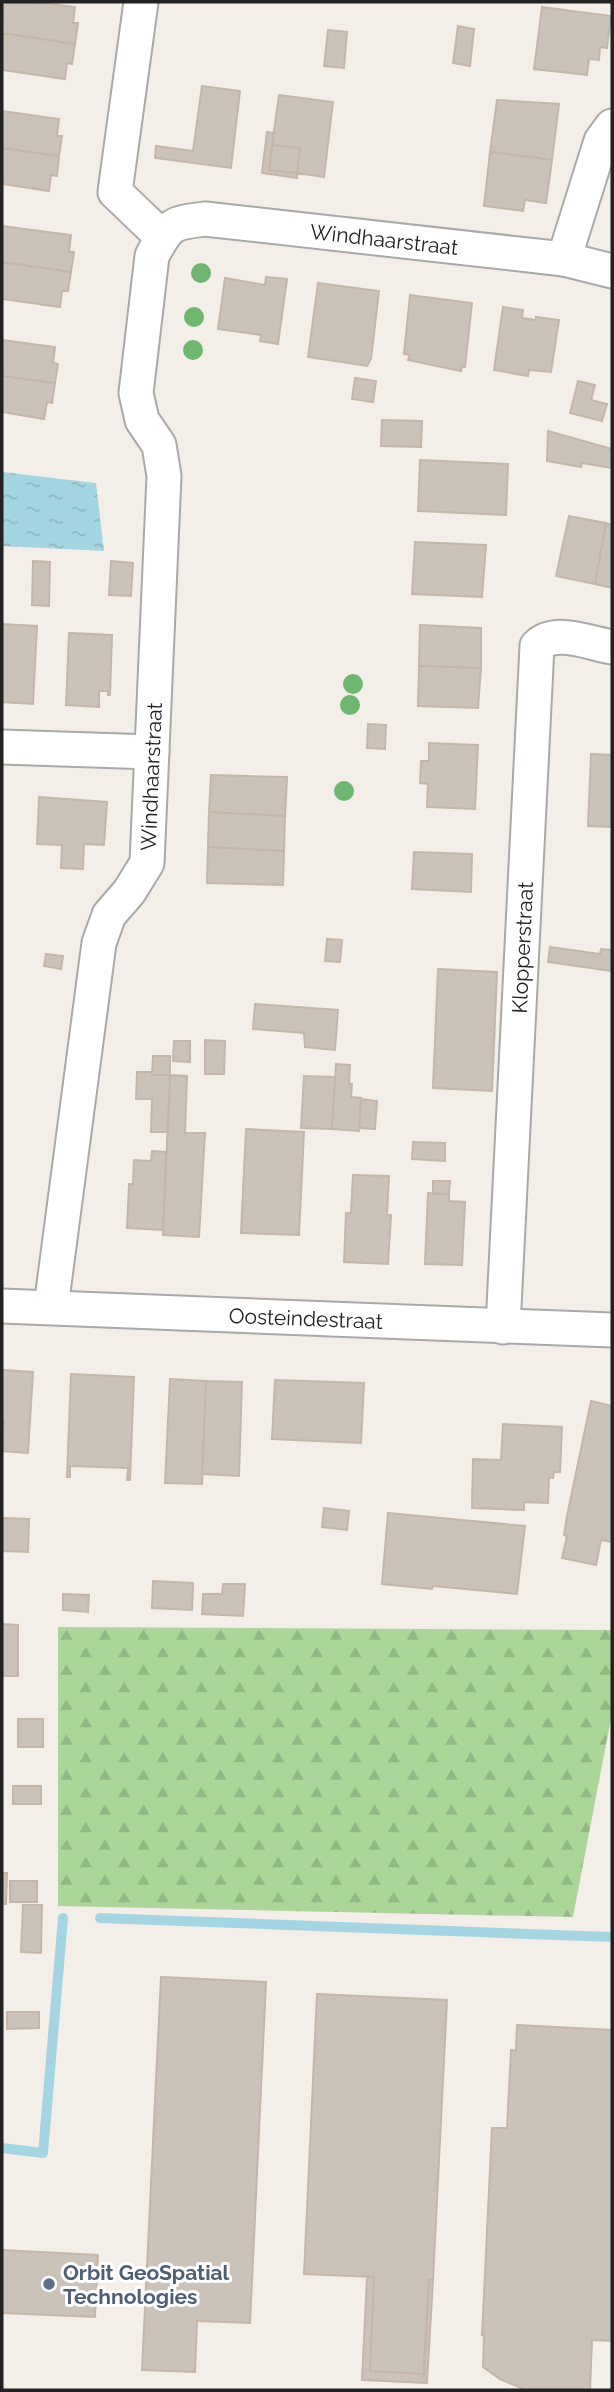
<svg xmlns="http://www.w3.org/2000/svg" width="614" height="2392" viewBox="0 0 614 2392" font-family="Raleway,sans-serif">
  <defs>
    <pattern id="forest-firs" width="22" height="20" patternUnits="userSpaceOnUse" patternTransform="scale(1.75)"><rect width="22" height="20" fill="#abd599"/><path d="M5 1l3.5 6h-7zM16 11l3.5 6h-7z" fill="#93b784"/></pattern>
    <pattern id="water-ripples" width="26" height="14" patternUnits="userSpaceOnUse" patternTransform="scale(1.75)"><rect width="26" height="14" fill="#a5d5e3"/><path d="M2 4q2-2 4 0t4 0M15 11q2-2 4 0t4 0" fill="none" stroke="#8eb7c2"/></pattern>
  </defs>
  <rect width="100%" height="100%" fill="#f3efe8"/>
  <path fill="url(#forest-firs)" d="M58,1627L612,1630V1713L573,1917L58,1906Z"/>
  <path fill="url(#water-ripples)" d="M2,472L96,483L104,551L2,546Z"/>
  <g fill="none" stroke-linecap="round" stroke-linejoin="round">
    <path stroke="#a5d5e3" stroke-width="10" d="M100,1918L612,1937
      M2,2148L43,2153L63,1918"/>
  </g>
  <path fill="#cbc2ba" stroke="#c6b6a9" stroke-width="2" d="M3,2H36L75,7L73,23H78L75,44L2,33Z
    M542,7L611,16L607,48L600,47L599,60L589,59L587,75L534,69Z
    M458,26L474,29L470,66L453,63Z
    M328,30L347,32L344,68L324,66Z
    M2,33L75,44L72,64L67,63L65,79L2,70Z
    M202,86L240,91L231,168L155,158L156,146L193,151Z
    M279,95L333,102L324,177L297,173L300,148L272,145Z
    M497,100L559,104L552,160L490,152Z
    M2,111L59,119L57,136H62L59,156L2,148Z
    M267,132L274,133L269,170L297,173V178L262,173Z
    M272,145L300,148L297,173L269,170Z
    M2,148L59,156L57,176L51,175L49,191L2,184Z
    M490,152L552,160L546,203L525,200L523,211L484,206Z
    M2,226L71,235L69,252H74L71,272L2,262Z
    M2,262L71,272L68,291H62L60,307L2,299Z
    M266,277L287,279L278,344L260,341L261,335L218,329L225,278L265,285Z
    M318,283L379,291L371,359L367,366L308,357Z
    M410,295L472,303L465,367L462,366L461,371L408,360L410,355L404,354Z
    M503,307L523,310L522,318L536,320V317L559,320L551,372L529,370L528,376L494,370Z
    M2,340L55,347L53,363L58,364L55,383L2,376Z
    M2,376L55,383L52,403L47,402L44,419L2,412Z
    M355,378L376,381L373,402L352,399Z
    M578,381L595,385L591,400L607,404L602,421L570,413Z
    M382,420L422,421L421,447L381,446Z
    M548,431L612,449V468L582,463L581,467L547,461Z
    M420,460L508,464L506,515L418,511Z
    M569,516L606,523L595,584L556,576Z
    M606,523L612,525V588L595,584Z
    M415,542L486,545L482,597L412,594Z
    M33,561L50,562L49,606L32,605Z
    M111,561L133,563L131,596L109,595Z
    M2,624L37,626L33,704L2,702Z
    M420,625L481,628V668L419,666Z
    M69,633L112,635L110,695H108V691H99V707L66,705Z
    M419,666L481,668L478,708L418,706Z
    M368,724L386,725L385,749L367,748Z
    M429,743L478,745L475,809L427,807L428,784L420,783L421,761H429Z
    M591,754L612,755V827L588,826Z
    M211,775L287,777L285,816L209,812Z
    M39,797L107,802L104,845L84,844L83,869L61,868L62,845L37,844Z
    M209,812L285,816L284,851L208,847Z
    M208,847L284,851L283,885L207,883Z
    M414,852L472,854L471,892L412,889Z
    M327,939L342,940L340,962L325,961Z
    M550,947L600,954L601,949L612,950V971L548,962Z
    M46,954L63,956L61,969L44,966Z
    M438,969L497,972L492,1091L433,1088Z
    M255,1004L338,1010L335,1050L305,1047L304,1033L253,1029Z
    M205,1040L225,1041L224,1074H205Z
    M174,1041H190V1062L173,1061Z
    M153,1056H170V1075H152Z
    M336,1064L350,1065L349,1084H352L351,1097L361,1098L359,1131L332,1129Z
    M137,1072H152V1075H170L168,1132H151L152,1099H136Z
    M170,1075L187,1076L185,1133H205L199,1237L163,1235Z
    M304,1076L335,1077L332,1129L301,1128Z
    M361,1099L377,1101L375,1129L359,1128Z
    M246,1129L304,1132L299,1235L241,1233Z
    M413,1142L445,1143V1161L412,1159Z
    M152,1151L166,1152L163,1230L127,1228L129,1184H133L134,1160L151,1161Z
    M353,1175L389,1176L387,1215H391L388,1264L344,1262L346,1213H351Z
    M433,1181H450L449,1194H433Z
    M428,1193L449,1194V1201L465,1202L462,1265L425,1264Z
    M2,1370L33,1372L28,1453L2,1451L4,1420H2Z
    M71,1374L134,1377L130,1480H127L128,1468L70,1466V1477H67Z
    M170,1379L206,1381L202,1484L165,1483Z
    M275,1380L364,1383L361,1443L272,1439Z
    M206,1381L242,1382L239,1476L202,1474Z
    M591,1401L612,1406V1542L601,1540L596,1565L562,1558L567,1536L564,1535L567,1516Z
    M503,1424L562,1427L560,1472H554L553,1478L549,1477L548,1503L524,1502V1510L472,1508L473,1459L501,1460Z
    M324,1508L349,1511L347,1530L322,1527Z
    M388,1513L525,1526L517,1594L433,1586L432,1589L382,1584Z
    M2,1518L29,1519L28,1552L2,1551Z
    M153,1581L193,1583L192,1610L152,1608Z
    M223,1584H245L243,1616L202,1614L203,1594H222Z
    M63,1594L89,1595L88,1612L63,1610Z
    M2,1624L18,1625V1676H2Z
    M18,1719H43V1747H18Z
    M13,1786H41V1804H13Z
    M2,1873H7L6,1904H2Z
    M10,1881H37V1902H10Z
    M23,1905H42L41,1953L21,1952Z
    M161,1977L266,1982L250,2323L197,2321L195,2372L142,2370Z
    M317,1994L447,2000L433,2280H429L424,2377L423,2374L370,2371L374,2277L304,2274Z
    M7,2012H39V2028L7,2029Z
    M517,2025L612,2030V2341L592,2340L590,2390H526L500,2379L483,2367L484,2335H482L492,2128H507L511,2050L516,2051Z
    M2,2250L98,2255L95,2317L2,2313Z
    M367,2277H374L370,2371L423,2374V2377L429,2280H433L427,2383L362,2380Z"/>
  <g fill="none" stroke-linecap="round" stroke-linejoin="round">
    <defs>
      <g id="minor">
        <path d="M141,2L115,192L162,237"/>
        <path d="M564,259L601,141L612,126"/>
        <path d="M2,747L152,752"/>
        <path id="s1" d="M2,1306L612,1330"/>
        <path id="s2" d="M51,1307L99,943L109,915L129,892L147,863L164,476L159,445L142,420L136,393L152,256C169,224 171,223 205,219L564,259L612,271"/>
        <path id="s3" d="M503,1327L537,646C555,628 589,643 612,647"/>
      </g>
    </defs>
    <use href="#minor" stroke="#a9a9a9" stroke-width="37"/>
    <use href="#minor" stroke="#fff" stroke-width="33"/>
  </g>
  <g fill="#6fb670">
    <circle cx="201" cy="273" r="10"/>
    <circle cx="194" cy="317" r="10"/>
    <circle cx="193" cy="350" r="10"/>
    <circle cx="353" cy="684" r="10"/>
    <circle cx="350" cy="705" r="10"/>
    <circle cx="344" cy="791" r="10"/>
  </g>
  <circle fill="#5c6f8a" stroke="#fff" stroke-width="2.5" cx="49" cy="2284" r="7"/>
  <g text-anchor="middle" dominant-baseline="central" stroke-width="6" stroke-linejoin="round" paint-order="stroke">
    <g font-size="21" fill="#222" stroke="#fff">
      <text stroke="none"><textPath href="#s2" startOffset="1326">Windhaarstraat</textPath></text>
      <text stroke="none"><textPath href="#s2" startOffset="548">Windhaarstraat</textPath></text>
      <text stroke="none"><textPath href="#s3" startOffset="380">Klopperstraat</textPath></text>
      <text stroke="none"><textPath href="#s1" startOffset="304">Oosteindestraat</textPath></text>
    </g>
    <g font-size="21" font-weight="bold" fill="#4e5e75" stroke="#fff" text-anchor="start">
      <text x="63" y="2272">Orbit GeoSpatial<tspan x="63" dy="24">Technologies</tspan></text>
    </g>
  </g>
  <rect width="614" height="2392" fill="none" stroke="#222222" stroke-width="7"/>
</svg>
